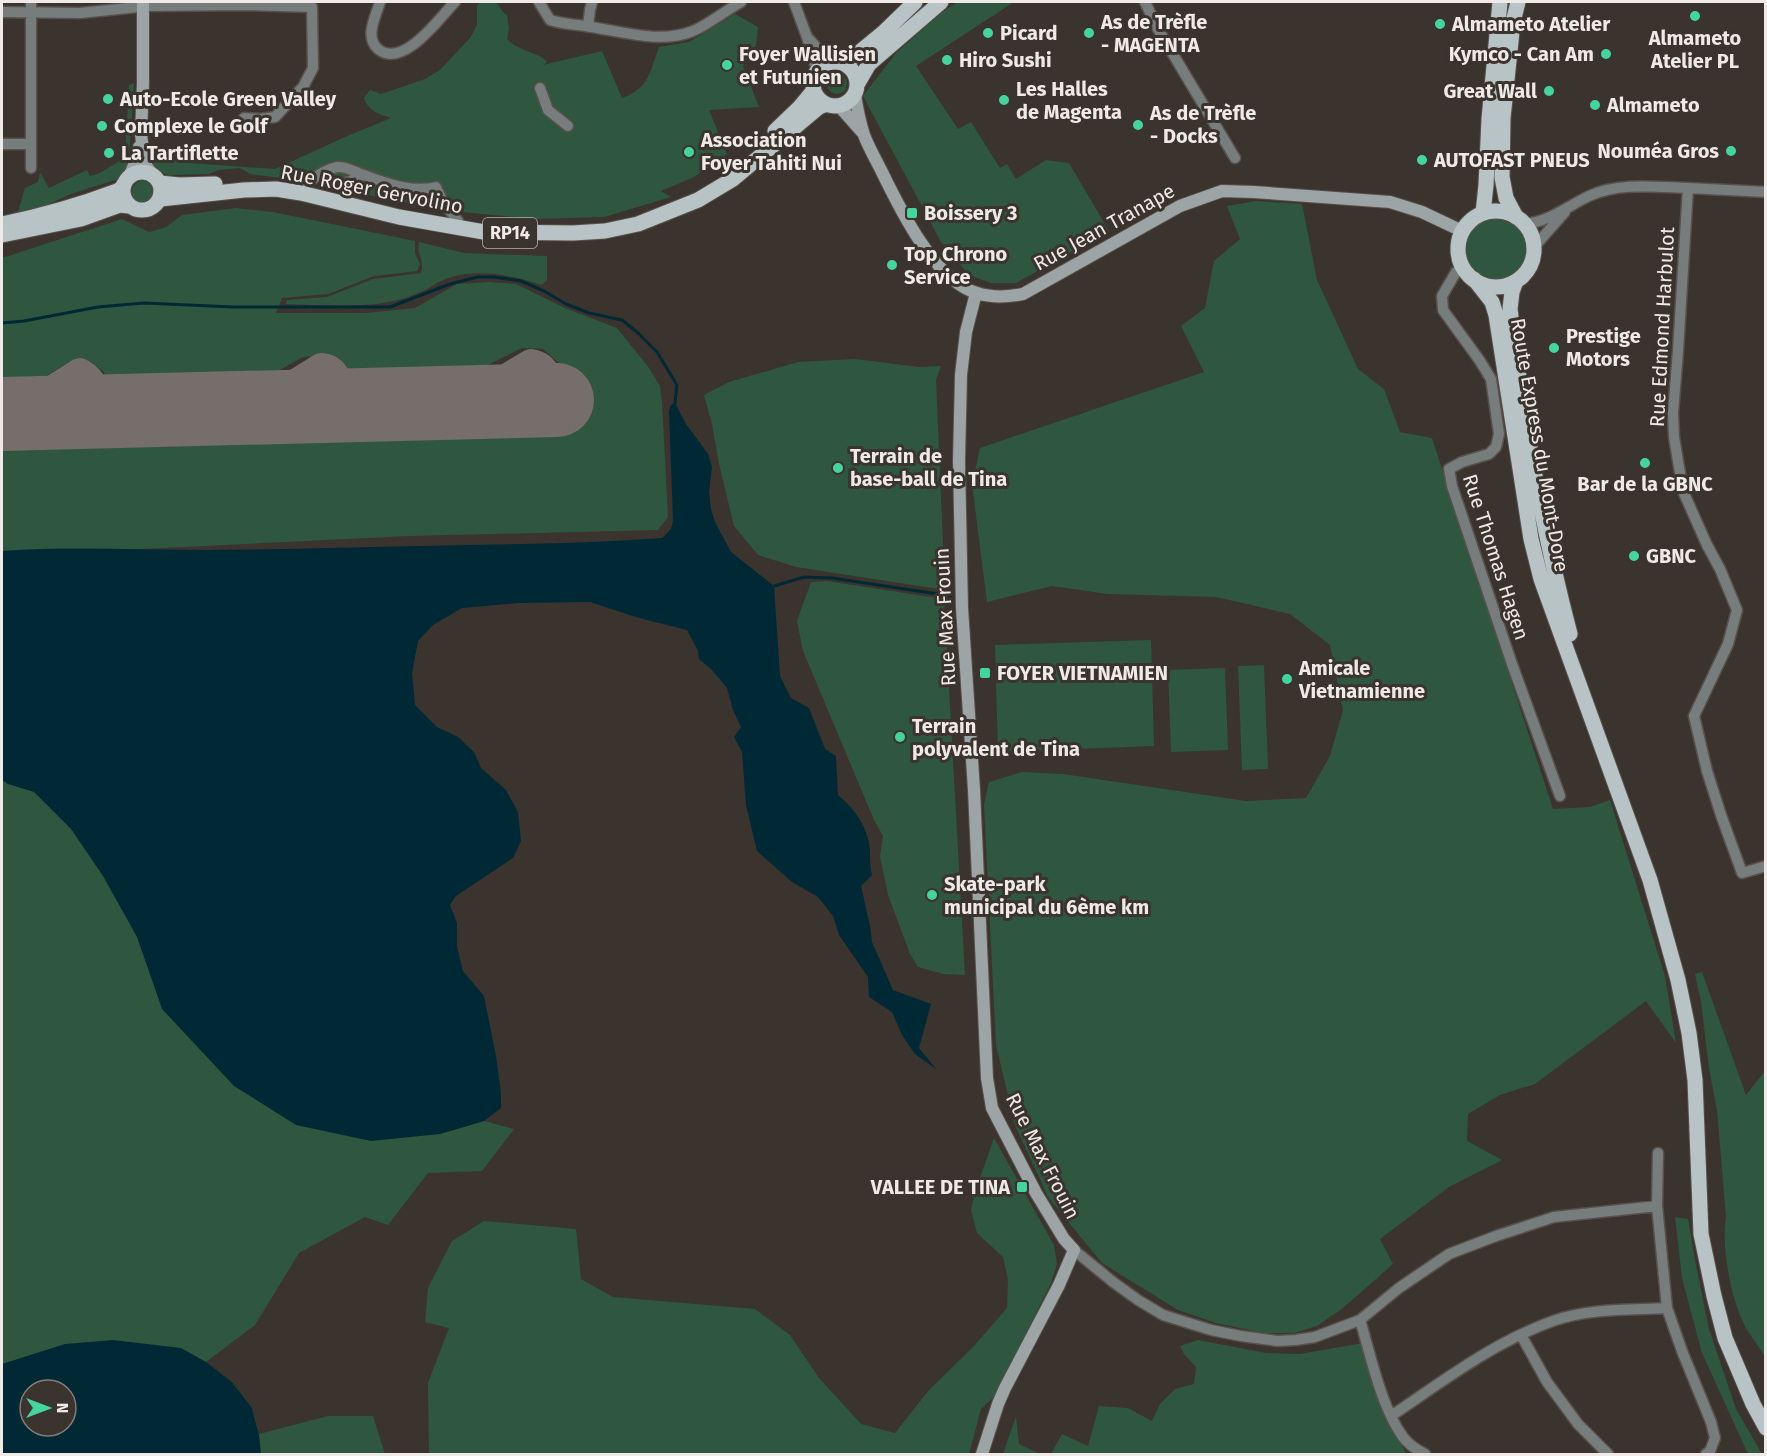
<svg xmlns="http://www.w3.org/2000/svg" width="1767" height="1456" viewBox="0 0 1767 1456" font-family="'Fira Sans',sans-serif">
  <rect width="100%" height="100%" fill="#3b332e"/>
  <path fill="#2f573f" d="M480,2H496L503,12L507,15L509,29L507,39C519,52 539,52 547,62L543,65L602,51L622,98C649,89 650,71 659,47L689,42L735,14L758,27L756,45L743,66L759,107L709,110L727,154L694,177L661,191L671,197L604,217L537,219L440,210L373,196L329,184L250,174L240,168L218,170L209,174L169,175L158,172L151,162L154,157L182,156L189,163L275,169L345,137L391,118C379,114 368,111 364,98L370,90L381,94L425,79L440,70L470,38L477,25V6Z
    M957,2H1014L916,66L958,129L971,122L1000,168L1007,164L1016,179L1046,160L1069,163L1109,231L1016,283H991L969,275L941,242L863,96L896,53L940,14Z
    M827 84a10 10 0 1 1 20 0a10 10 0 1 1-20 0Z
    M134,83L129,159L131,163L118,179L71,194L22,216L17,215L25,188L38,182L40,172L49,188L87,170L90,176L100,173L118,162L125,153L129,85Z
    M132 192a11 11 0 1 1 22 0a11 11 0 1 1-22 0Z
    M1256,201L1302,204L1317,280L1358,369L1384,389L1400,432L1432,438L1553,809L1590,807L1610,800L1665,976L1676,1043L1646,1001L1535,1084L1500,1095L1468,1114L1467,1141L1502,1160L1449,1187L1380,1239L1393,1264L1343,1308L1317,1326L1294,1333H1264L1216,1323L1178,1310L1102,1263L1048,1197L1015,1125L996,1045L984,805L989,782L1022,772L1063,774L1246,801L1306,798L1330,756L1343,710L1330,645L1290,614L1216,597L1108,594L1052,586L987,602L972,484L980,448L1204,372L1181,326L1205,308L1214,261L1240,239L1227,206Z
    M236,208L273,212L415,241V253L420,264L417,271L374,276L328,294L282,298L276,313H367L415,308L457,284L489,282L516,284L565,308L617,328L649,368L660,386L662,402L668,517L658,530L410,536L121,550L440,1134L484,1121L514,1129L482,1171L428,1173L388,1225L365,1217L299,1253L255,1325L206,1362L232,1382L252,1408L259,1434L328,1416H373L385,1454H245L190,1388L30,1390L2,1406V439L565,425L561,365L543,349L522,348L472,373L359,379L329,355L303,357L262,380L107,385L104,372L93,363L69,362L27,388H2V258L122,219L149,232L166,227L182,215Z
    M1462 249a32 32 0 1 1 64 0a32 32 0 1 1-64 0Z
    M419,242L464,253L547,256V280L542,285C512,275 474,267 443,280C436,283 430,288 423,291C412,296 400,300 388,302C359,308 315,305 286,304L287,300L327,297L373,279L421,273C425,258 416,256 419,242Z
    M855,359L919,367L941,366L936,380L945,590L796,567L758,555L734,526L719,464L712,424L704,395L729,382L798,362Z
    M827,581L944,599L965,975L943,974L918,967L910,954L888,895L880,856L883,836L874,820L803,651L797,621L811,582Z
    M1151,640L1154,746L998,752L995,645Z
    M1264,665L1268,769L1242,770L1238,666Z
    M1225,668L1228,750L1171,752L1168,670Z
    M1702,972L1746,1095L1765,1071V1357C1760,1348 1753,1339 1747,1330C1731,1301 1721,1249 1726,1217L1717,1110L1709,1068L1701,1002L1695,974Z
    M994,1138L1054,1245L1057,1264L1051,1283L994,1397L981,1409L969,1454H425L429,1453L428,1383L449,1328L425,1322L428,1288L452,1241L484,1221L576,1229L581,1279L613,1297L755,1309L790,1335L819,1378L861,1424L895,1433L929,1390L974,1346L1007,1308L1008,1280L1003,1257L977,1233L971,1210L975,1192Z
    M1675,1217L1688,1219L1696,1265L1709,1329L1736,1409L1762,1454H1748L1702,1353L1682,1278Z
    M1198,1340L1266,1353L1300,1354L1363,1343L1383,1406L1406,1454H1051L1062,1434L1088,1446L1099,1406L1128,1408L1152,1421L1160,1404L1175,1389L1194,1384L1196,1367L1184,1354L1180,1346Z
    M1016,1416L1019,1444L1040,1454H1003Z"/>
  <path fill="#002935" fill-rule="evenodd" d="M675,403L686,424L708,454L712,467L709,492L711,509L715,522L731,552L774,586L780,676L791,698L809,708L825,749L836,756L838,795C855,809 869,829 870,851C870,860 870,866 872,875L861,886L870,926L872,942L893,990L931,1004L919,1048L936,1069L915,1054L902,1035L892,1012L869,997L868,977L839,935L833,916L818,897L792,882L757,851L746,805L742,752L734,737L741,727L733,710L727,688L712,670L699,659L698,651L687,630L639,618L590,602L519,603L462,608L433,625L418,641L412,673L415,705L437,727L458,737L474,752L481,768L506,790L518,812L521,841L513,858L456,896L450,905L457,923V947L463,971L484,996L496,1056L501,1093V1108L484,1121L440,1134L371,1141L296,1125L234,1086L162,1009L137,937L103,876L71,829L34,792L8,784L2,780V551C70,546 138,550 206,550C279,550 352,547 425,546C504,544 583,544 662,538L671,529L673,521L669,411L671,405Z
    M113,1340L181,1348L206,1362L232,1382L252,1408L259,1435L261,1454H2V1364L65,1344ZM30,1390H66V1426H30Z"/>
  <g fill="none" stroke-linecap="round" stroke-linejoin="round">
    <path stroke="#002935" stroke-width="3" d="M2,323L24,321L98,307L144,303L233,307H390L450,284L478,277H494L521,281L544,291L566,304L589,313L622,320L637,332L657,352L677,385L675,403
      M774,586L804,577L832,578L951,596"/>
    <path stroke="#766e6a" stroke-width="28" d="M457,402L477,395L531,363C563,368 545,424 505,401
      M257,407L321,367C351,369 342,429 301,406
      M15,413L78,373L80,372C112,389 91,433 58,412"/>
    <path stroke="#766e6a" stroke-width="74" d="M2,414L557,400"/>
    <defs>
      <path id="street" d="M380,2C376,16 364,37 378,49C403,70 440,17 455,2
        M539,2L550,20C565,25 576,24 591,27C624,32 661,44 693,31C709,24 725,11 741,2
        M794,2L807,37L817,71
        M1145,2L1158,29L1235,158
        M2,12L80,13L148,6L244,5L312,7L313,68L303,87L275,117L260,119L244,118
        M588,26L590,10L592,2
        M809,39L819,50L834,61
        M540,88L548,110L568,126
        M2,144H31V2
        M31,144V168
        M343,184L363,175
        M301,187C313,180 322,170 337,167C346,166 355,172 364,175C386,183 412,193 436,187L443,202L458,221
        M1688,188L1766,192
        M1524,224C1549,222 1568,206 1589,196C1619,182 1656,187 1688,188L1678,351L1673,413L1674,437L1683,491L1707,545L1720,569L1737,610L1728,644L1694,716L1707,771L1721,815L1742,873L1766,866
        M1534,247L1565,212
        M1463,267L1456,272L1442,296L1443,310L1480,361L1491,379L1499,434L1496,447L1489,454L1462,462L1449,469L1452,486L1512,664L1560,796
        M1658,1153L1657,1206L1667,1308L1682,1351L1711,1422L1715,1438L1710,1451L1706,1454
        M1074,1250L1113,1282L1138,1300L1163,1315L1211,1330L1241,1336L1277,1341L1296,1340L1315,1337L1360,1320L1399,1288L1449,1254L1496,1236L1554,1217L1657,1206
        M1360,1320C1371,1356 1381,1407 1403,1437C1409,1445 1417,1450 1425,1454
        M1521,1335L1547,1382L1578,1424L1608,1454
        M1391,1416C1443,1381 1494,1342 1553,1321C1589,1308 1630,1310 1667,1308"/>
      <path id="secondary" d="M143,2V83L141,134L144,159L147,167L153,175
        M855,94C857,108 860,122 864,135C869,148 876,160 882,172C900,209 935,281 977,293C992,298 1008,297 1023,294L1180,206L1222,191L1254,192L1390,202L1422,212L1462,231
        M839,106L862,132
        M128,179L137,158L139,147
        M976,293L966,332L961,375L959,461L962,608L974,790L987,1078L992,1108L1036,1193L1064,1239L1074,1250L1059,1285L1005,1388L998,1404L982,1454"/>
      <path id="primary" d="M813 84a22 22 0 1 1 44 0a22 22 0 1 1-44 0Z
        M845,64L884,32L915,2
        M858,83L869,64L941,2
        M775,131L799,108L814,90
        M123 191a19 19 0 1 1 38 0a19 19 0 1 1-38 0Z
        M160,183L179,185L215,184
        M160,199L244,190L276,189L301,193L399,217L484,232L573,233L605,231L638,224L698,200L733,179L819,107L826,104
        M1458 249a38 38 0 1 1 76 0a38 38 0 1 1-76 0Z
        M1483,213L1486,185L1489,119L1500,2
        M1516,217L1506,198L1502,177L1503,118L1513,22L1518,2
        M2,224C41,216 80,205 117,191L121,189L124,184
        M2,235L81,219L120,205L129,206
        M1474,279L1492,302L1496,315L1531,539L1541,579L1650,880L1678,980L1689,1033L1695,1080L1701,1234L1714,1296L1725,1338L1753,1404L1766,1428
        M1516,281L1512,292L1510,309C1523,418 1542,528 1570,634"/>
    </defs>
    <use href="#street" stroke="#58504c" stroke-width="13"/>
    <use href="#secondary" stroke="#58504c" stroke-width="14"/>
    <use href="#primary" stroke="#58504c" stroke-width="17"/>
    <use href="#street" stroke="#777c7d" stroke-width="10"/>
    <use href="#secondary" stroke="#9ca4a6" stroke-width="12"/>
    <use href="#primary" stroke="#b8c3c5" stroke-width="15"/>
  </g>
  <g fill="#46d49e" stroke="#3b332e" stroke-width="2">
    <circle cx="1695" cy="16" r="6"/>
    <circle cx="1440" cy="24" r="6"/>
    <circle cx="988" cy="33" r="6"/>
    <circle cx="1089" cy="33" r="6"/>
    <circle cx="1606" cy="54" r="6"/>
    <circle cx="947" cy="60" r="6"/>
    <circle cx="727" cy="65" r="6"/>
    <circle cx="1549" cy="91" r="6"/>
    <circle cx="108" cy="99" r="6"/>
    <circle cx="1004" cy="100" r="6"/>
    <circle cx="1595" cy="105" r="6"/>
    <circle cx="1138" cy="125" r="6"/>
    <circle cx="102" cy="126" r="6"/>
    <circle cx="1731" cy="151" r="6"/>
    <circle cx="689" cy="152" r="6"/>
    <circle cx="109" cy="153" r="6"/>
    <circle cx="1422" cy="160" r="6"/>
    <rect x="906" y="207" width="12" height="12" rx="3"/>
    <circle cx="892" cy="265" r="6"/>
    <circle cx="1554" cy="348" r="6"/>
    <circle cx="1645" cy="463" r="6"/>
    <circle cx="838" cy="468" r="6"/>
    <circle cx="1634" cy="556" r="6"/>
    <rect x="979" y="667" width="12" height="12" rx="3"/>
    <circle cx="1287" cy="679" r="6"/>
    <circle cx="900" cy="737" r="6"/>
    <circle cx="932" cy="895" r="6"/>
    <rect x="1016" y="1181" width="12" height="12" rx="3"/>
  </g>
  <g text-anchor="middle" dominant-baseline="central" stroke-width="6" stroke-linejoin="round" paint-order="stroke">
    <rect fill="#3b332e" stroke="#b9b3b0" stroke-width="1.5" x="483" y="218" width="54" height="30" rx="4.5"/>
    <g font-size="18" font-weight="bold" fill="#efeae7">
      <text x="510" y="233">RP14</text>
    </g>
    <g font-size="20" font-weight="bold" fill="#efeae7" stroke="#3b332e" text-anchor="start">
      <text x="1101" y="22">As de Trèfle<tspan x="1101" dy="23">- MAGENTA</tspan></text>
      <text x="1452" y="24">Almameto Atelier</text>
      <text x="1000" y="33">Picard</text>
      <text x="1695" y="38" text-anchor="middle">Almameto<tspan x="1695" dy="23">Atelier PL</tspan></text>
      <text x="739" y="54">Foyer Wallisien<tspan x="739" dy="23">et Futunien</tspan></text>
      <text x="1594" y="54" text-anchor="end">Kymco - Can Am</text>
      <text x="959" y="60">Hiro Sushi</text>
      <text x="1016" y="89">Les Halles<tspan x="1016" dy="23">de Magenta</tspan></text>
      <text x="1537" y="91" text-anchor="end">Great Wall</text>
      <text x="120" y="99">Auto-Ecole Green Valley</text>
      <text x="1607" y="105">Almameto</text>
      <text x="1150" y="113">As de Trèfle<tspan x="1150" dy="23">- Docks</tspan></text>
      <text x="114" y="126">Complexe le Golf</text>
      <text x="701" y="140">Association<tspan x="701" dy="23">Foyer Tahiti Nui</tspan></text>
      <text x="1719" y="151" text-anchor="end">Nouméa Gros</text>
      <text x="121" y="153">La Tartiflette</text>
      <text x="1434" y="160">AUTOFAST PNEUS</text>
      <text x="924" y="213">Boissery 3</text>
      <text x="904" y="254">Top Chrono<tspan x="904" dy="23">Service</tspan></text>
      <text x="1566" y="336">Prestige<tspan x="1566" dy="23">Motors</tspan></text>
      <text x="850" y="456">Terrain de<tspan x="850" dy="23">base-ball de Tina</tspan></text>
      <text x="1645" y="484" text-anchor="middle">Bar de la GBNC</text>
      <text x="1646" y="556">GBNC</text>
      <text x="1299" y="668">Amicale<tspan x="1299" dy="23">Vietnamienne</tspan></text>
      <text x="997" y="673">FOYER VIETNAMIEN</text>
      <text x="912" y="726">Terrain<tspan x="912" dy="23">polyvalent de Tina</tspan></text>
      <text x="944" y="884">Skate-park<tspan x="944" dy="23">municipal du 6ème km</tspan></text>
      <text x="1010" y="1187" text-anchor="end">VALLEE DE TINA</text>
    </g>
    <g font-size="20" fill="#efeae7" stroke="#3b332e">
      <text transform="translate(372 189) rotate(11)">Rue Roger Gervolino</text>
      <text transform="translate(1104 227) rotate(-29)">Rue Jean Tranape</text>
      <text transform="translate(1662 327) rotate(-87)">Rue Edmond Harbulot</text>
      <text transform="translate(1540 445) rotate(80)">Route Express du Mont-Dore</text>
      <text transform="translate(1496 557) rotate(72)">Rue Thomas Hagen</text>
      <text transform="translate(945 617) rotate(-93)">Rue Max Frouin</text>
      <text transform="translate(1043 1156) rotate(63)">Rue Max Frouin</text>
    </g>
  </g>
  <rect width="1767" height="1456" fill="none" stroke="#efeae7" stroke-width="6"/>
  <g transform="translate(48 1408) rotate(90)"><circle r="28" fill="#3b332e" stroke="#837c78" stroke-width="1.5"/>
  <path d="M0-4.5L10 22L0 15L-10 22Z" fill="#46d49e"/>
  <text y="-9" font-size="16" font-weight="bold" text-anchor="middle" fill="#efeae7">N</text>
  </g>
</svg>
